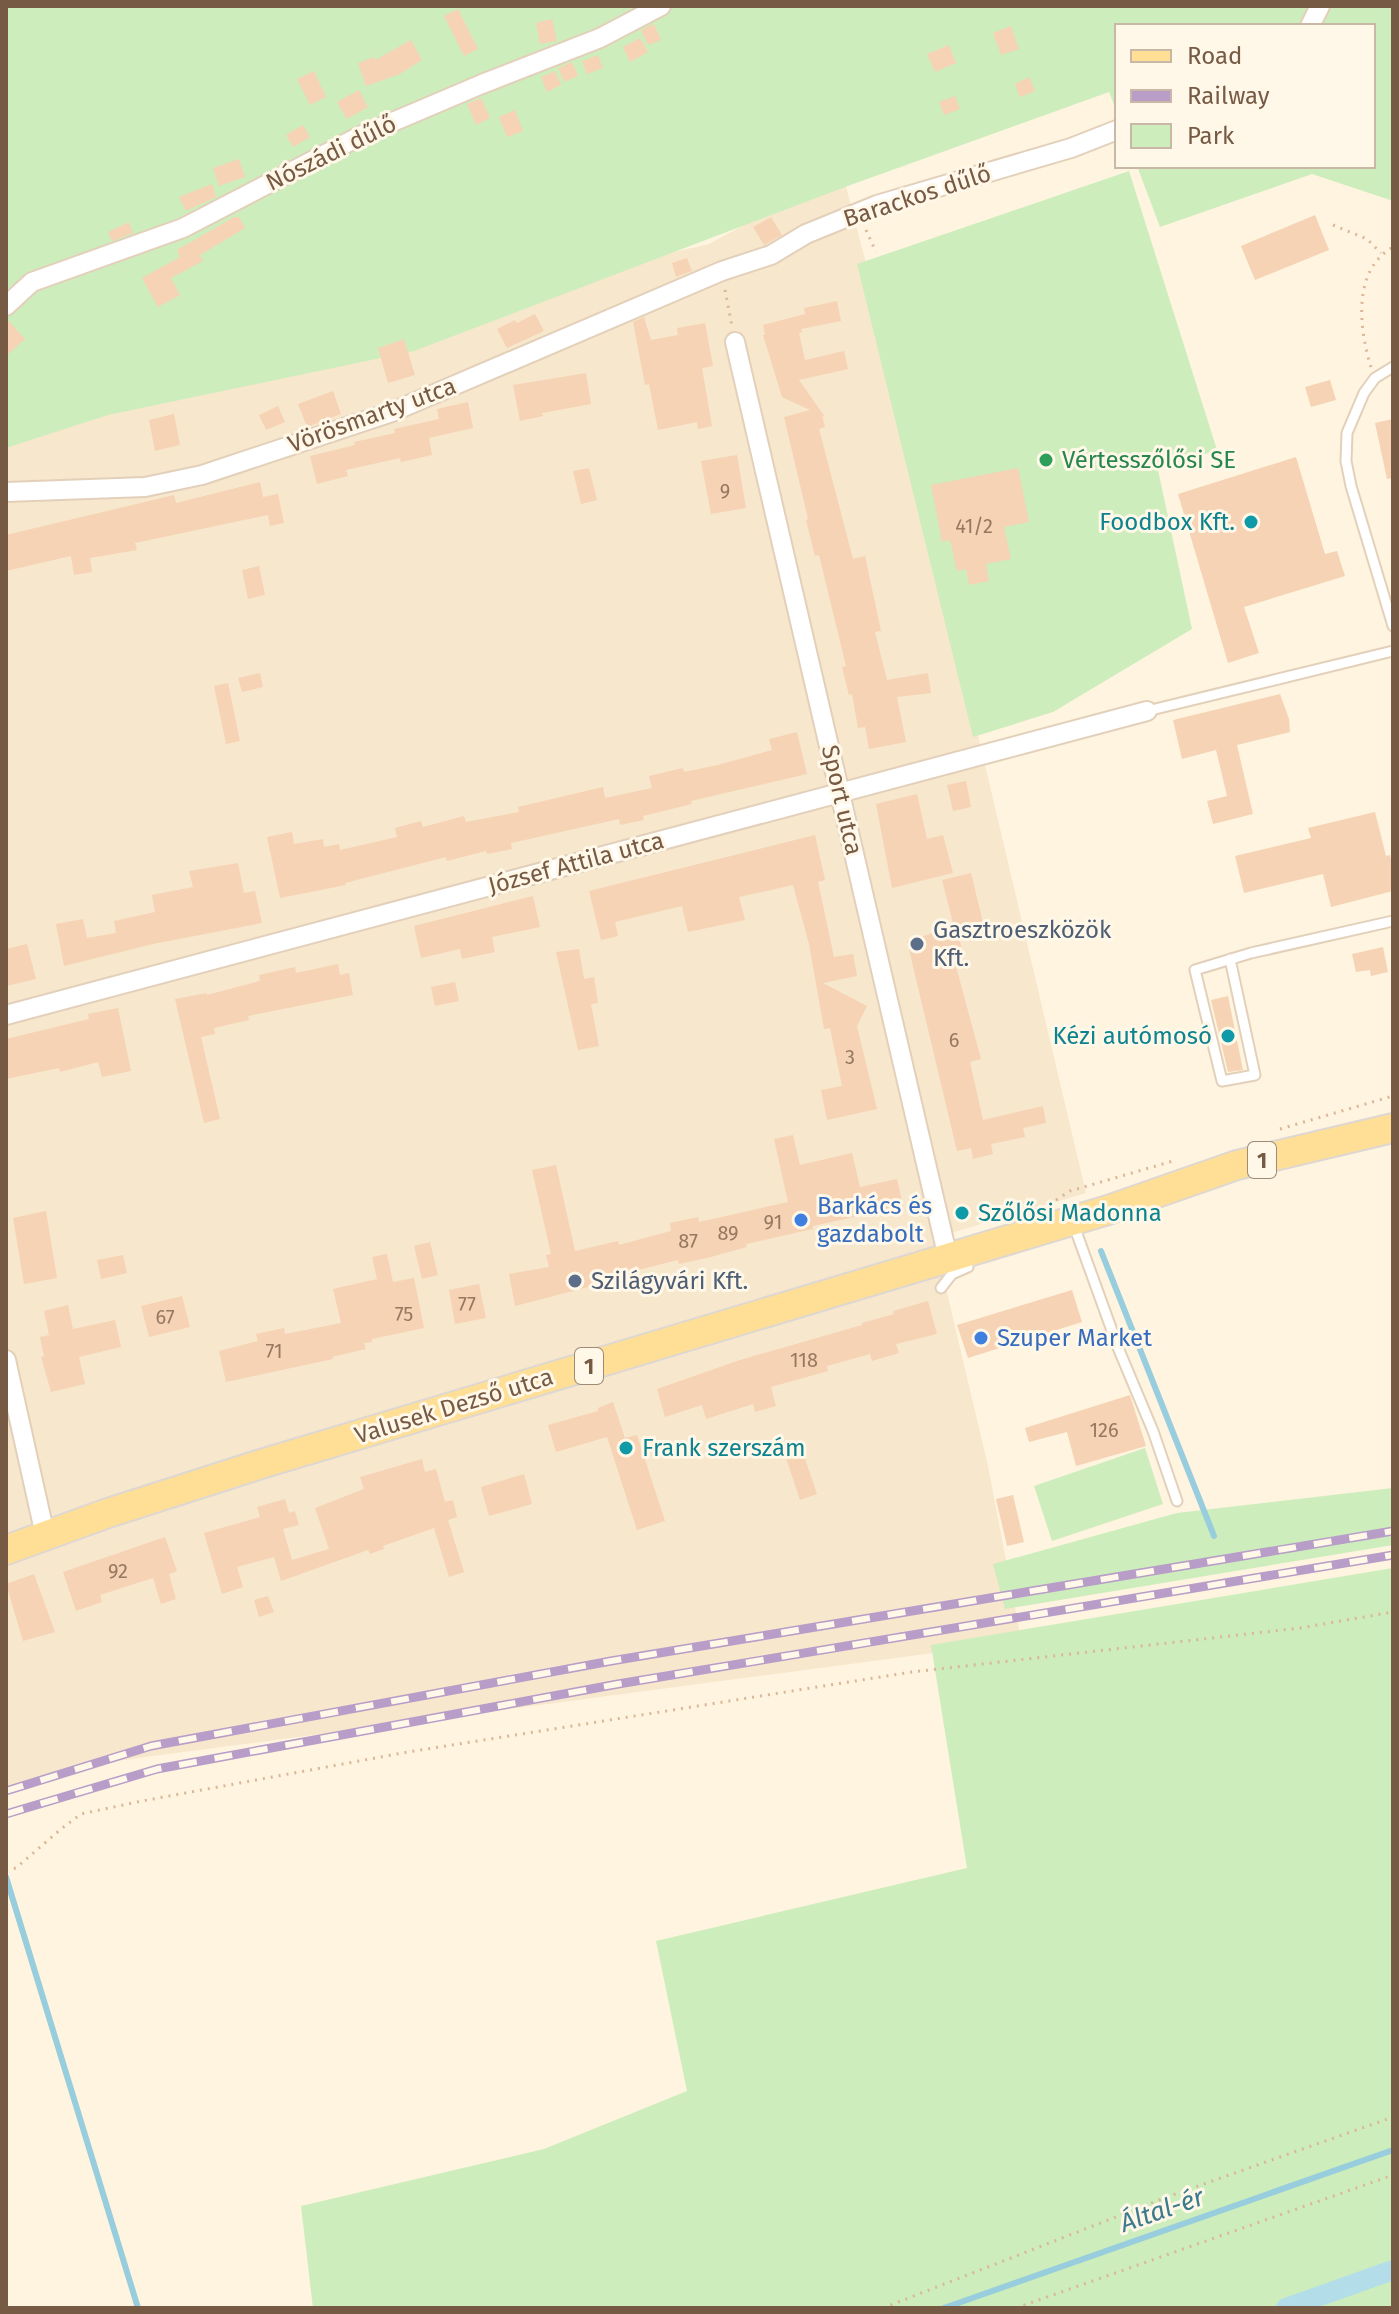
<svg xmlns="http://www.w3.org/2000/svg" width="1399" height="2314" viewBox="0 0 1399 2314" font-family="'Fira Sans',sans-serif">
  <rect width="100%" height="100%" fill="#fef4df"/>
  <path fill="#f7e7cd" d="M842,172L871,282L1086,1193L934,1238L988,1466L1021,1639L941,1652L108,1762L6,1789V407L709,244Z"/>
  <path fill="#cdedbd" d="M6,6H1393V201L1312,174L1160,227L1137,166H1373V26H1117V112L1109,92L845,187L414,351L108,415L6,448Z
    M1129,171L1217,450L1158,470L1192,629L1053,712L973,737L857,264Z
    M1145,1448L1163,1504L1052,1541L1034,1486Z
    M1393,1488V1545L1005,1609L993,1564L1177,1513Z
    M1393,1568V2308H313L301,2206L544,2149L687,2091L656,1941L967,1868L931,1645Z"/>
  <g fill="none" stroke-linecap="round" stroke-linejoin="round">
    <path stroke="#97cddc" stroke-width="6" d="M1101,1251L1214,1536
      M6,1877L138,2308
      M944,2308L1393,2150"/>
    <path stroke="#b2dde9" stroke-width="20" d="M1286,2308L1393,2270"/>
  </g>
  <path fill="#f6d3b4" d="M458,9L478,49L464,56L444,16Z
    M552,19L557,41L540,44L536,23Z
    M654,24L661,40L648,45L641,30Z
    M1011,26L1019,49L1001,55L993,33Z
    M640,38L648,52L630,62L623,47Z
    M411,40L422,60L400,74L366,86L358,63L374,57L375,60Z
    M949,45L956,63L935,72L927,54Z
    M598,55L603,68L587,74L582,61Z
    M572,62L578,76L564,82L558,68Z
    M314,71L326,97L310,105L297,79Z
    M555,71L561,85L547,92L541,77Z
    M1029,77L1035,91L1020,97L1015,84Z
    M359,90L368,107L347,119L337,102Z
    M955,96L960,109L944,115L939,102Z
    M481,98L490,118L476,125L467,104Z
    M515,110L523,131L507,137L499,117Z
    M303,125L310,137L293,147L286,135Z
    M239,159L245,177L219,186L213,168Z
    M212,184L216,197L186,211L179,197Z
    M1315,215L1329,250L1255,280L1241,246Z
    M234,217H239L245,228L200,255L203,261L171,278L180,295L158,307L142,278L180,257L177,250Z
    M771,217L782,235L764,245L753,227Z
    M129,222L133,233L112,241L108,232Z
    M687,258L692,271L676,277L672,263Z
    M837,301L841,321L801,329L802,332L799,333L805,360L844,351L848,369L799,380L825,417L822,416L825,427L819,429L853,559L865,556L881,631L875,632L887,680L928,673L931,693L897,697L906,742L869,749L865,727L858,728L852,694L849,695L842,667L846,666L819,555L815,556L806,520L808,519L784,417L810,410L782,397L763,335H765L763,325L805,314L804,308Z
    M535,314L544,331L507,348L497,329L515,320L517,323Z
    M644,317L651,340L678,335L677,328L705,323L713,366L702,368L712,426L698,429L697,422L658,430L649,384L645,385L633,322Z
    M6,318L25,339L6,356Z
    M404,339L415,375L388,383L378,348Z
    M586,373L591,404L542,413L543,416L520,421L513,385Z
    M1330,380L1336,400L1311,407L1305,387Z
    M333,391L341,414L307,427L298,404Z
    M468,402L473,428L429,438L432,455L401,462L400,458L346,470L348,476L317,484L310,456L355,445L354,442L395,433L394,429L439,419L437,409Z
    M278,406L285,422L266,430L259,415Z
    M174,414L180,445L155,451L149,420Z
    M1393,419V478L1387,479L1375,423Z
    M737,455L746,508L711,514L701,461Z
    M1296,457L1325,554L1337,551L1345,576L1244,607L1259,653L1228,663L1178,494Z
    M589,468L597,500L581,504L573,471Z
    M1018,468L1029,522L1004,527L1011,559L986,564L989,581L969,585L966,569L957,571L950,540L942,542L931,485Z
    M260,482L263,497L278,494L284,523L270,526L268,515L135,543L137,550L90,558L92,572L74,575L71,556L6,571V535L174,495L176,503Z
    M259,566L265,595L248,599L242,570Z
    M260,673L263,687L242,692L238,678Z
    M228,683L240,741L226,744L214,686Z
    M1280,694L1289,719L1290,732L1237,745L1253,814L1213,824L1207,801L1227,796L1216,750L1182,759L1173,720Z
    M797,732L807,774L691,801L692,804L643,816L644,820L620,825L619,819L511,843L512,849L487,854L486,851L447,861L446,857L345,883L346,885L280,898L267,837L292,832L294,844L323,839L324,847L339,844L340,850L397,837L395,828L421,821L423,827L464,816L466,822L519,812L518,807L603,787L605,798L652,788L649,776L683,768L684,772L718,765L772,750L769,739Z
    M966,781L971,807L953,811L947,785Z
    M917,794L927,839L943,835L953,873L892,888L876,804Z
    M1375,812L1386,856L1390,855L1393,869V891L1331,907L1323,874L1244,893L1235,856L1311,838L1308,828Z
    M815,835L825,880L818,882L834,957L853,954L857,976L823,983L867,1006L857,1026L877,1109L827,1120L821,1090L842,1086L830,1028L824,1029L809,944L793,885L739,897L745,920L688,932L682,906L615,922L618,936L601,940L589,891Z
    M238,863L244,893L255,891L262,923L153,944L64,966L56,924L83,919L87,938L116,933L114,921L155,912L152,895L193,887L189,871Z
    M971,873L985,931L959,938L964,956L954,959L981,1059L970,1062L983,1120L1043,1106L1046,1123L1023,1128L1025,1137L991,1144L993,1154L973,1159L971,1148L957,1151L907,941L954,927L942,880Z
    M533,896L540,927L492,937L495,952L462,959L460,949L421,958L414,926Z
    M27,944L36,979L6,986V949Z
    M1383,947L1388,972L1371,976L1370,970L1356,972L1352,954Z
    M579,949L584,979L594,977L598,1003L591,1004L599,1046L578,1050L556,952Z
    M338,964L340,975L349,973L353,995L248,1016L249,1020L214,1028L215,1034L201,1037L220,1119L204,1123L175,999L207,993V995L260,981L259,975L295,967L296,973Z
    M455,982L459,1001L435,1006L431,987Z
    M1228,996L1243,1070L1228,1072L1211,1000Z
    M118,1008L131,1071L102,1077L98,1062L60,1072L59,1068L6,1079V1039L89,1019L88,1014Z
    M793,1135L800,1165L852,1153L860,1187L897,1179L903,1206L813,1226V1229L746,1244L747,1247L707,1258L679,1264L678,1260L626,1273L627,1277L515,1306L509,1274L549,1267L546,1255L551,1254L532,1170L556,1165L575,1251L618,1241L619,1245L656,1235L671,1231L670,1223L698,1217L699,1222L788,1202L774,1139Z
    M46,1211L57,1278L24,1284L13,1218Z
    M430,1242L438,1275L422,1279L414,1246Z
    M387,1254L393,1282L414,1278L424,1328L372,1339V1342L364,1343L366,1349L332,1357L333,1359L226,1382L219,1351L258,1341L256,1334L284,1328L285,1334L341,1323L333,1289L377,1279L372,1257Z
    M123,1255L127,1273L101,1279L97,1260Z
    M479,1284L486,1318L455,1324L449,1290Z
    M1072,1290L1082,1322L968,1358L957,1325Z
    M182,1296L190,1327L149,1337L141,1306Z
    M928,1301L937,1334L896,1344L899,1353L872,1361L870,1354L827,1366L828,1371L771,1387L776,1406L755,1412L753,1404L706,1419L702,1405L665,1417L657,1389L740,1360L862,1325V1323L894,1314L893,1311Z
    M68,1305L73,1329L115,1320L121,1347L79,1357L85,1384L51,1392L41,1357L44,1356L40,1337L49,1335L44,1311Z
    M1130,1395L1146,1446L1076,1466L1067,1432L1029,1442L1025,1428Z
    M613,1402L625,1438L637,1435L665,1521L637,1530L607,1437L556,1452L548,1425L598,1411V1408Z
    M803,1453L817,1494L800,1500L786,1458Z
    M422,1459L425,1472L436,1469L445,1502L453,1500L457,1517L448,1520L464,1572L449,1577L434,1528L383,1546L384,1549L370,1554L368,1550L281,1581L274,1557L237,1567L243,1587L222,1594L204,1533L260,1517L257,1507L285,1499L289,1513L295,1511L299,1525L283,1529L292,1560L329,1549L315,1508L364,1489L360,1477Z
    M524,1474L532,1504L489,1516L481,1487Z
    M1013,1495L1024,1542L1007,1546L996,1499Z
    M165,1537L177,1571L169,1574L176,1599L161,1604L153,1578L100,1595L102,1602L76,1611L63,1572Z
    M34,1574L55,1632L23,1641L6,1584Z
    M268,1596L274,1612L259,1617L254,1600Z"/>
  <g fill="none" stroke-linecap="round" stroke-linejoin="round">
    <defs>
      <path id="lane" d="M1393,367L1375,378L1364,393L1347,433L1346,461L1351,486L1393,626
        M1147,711L1393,651
        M1230,959L1255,1075L1222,1081L1195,970L1251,953L1393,921
        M1073,1223L1119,1350L1153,1431L1177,1501
        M941,1288L952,1274L968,1267"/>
      <path id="street" d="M1310,26L1320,6
        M6,306L32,282L183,228L362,135L482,84L600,38L661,6
        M735,342L948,1258
        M6,492L145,487L202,475L392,412L722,271L771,255L806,234L877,205L1071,148L1117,130
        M6,1015L1147,711
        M6,1360L45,1535"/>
      <path id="primary" d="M6,1550L108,1513L261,1464L1108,1210L1237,1165L1393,1128"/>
    </defs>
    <use href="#lane" stroke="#e3d0ba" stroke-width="13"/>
    <use href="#street" stroke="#e3d0ba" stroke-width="22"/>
    <use href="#primary" stroke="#ded7d2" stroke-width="32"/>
    <path stroke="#dbb697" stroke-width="3" stroke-dasharray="2 6" stroke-linecap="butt" d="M1333,225L1367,239L1381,253
      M866,230L876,252
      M725,290L732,326
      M1371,367C1359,329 1352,270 1393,247
      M1280,1129L1393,1096
      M1056,1200L1070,1191L1173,1161
      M6,1870L16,1868L61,1829L81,1814L142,1801L408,1752L912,1672L1300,1628L1393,1612
      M883,2308L1167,2197L1393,2117
      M1016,2308L1393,2175"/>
    <use href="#lane" stroke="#fff" stroke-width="9"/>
    <use href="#street" stroke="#fff" stroke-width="18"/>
    <use href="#primary" stroke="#ffdf95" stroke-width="28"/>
    <defs>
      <path id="rail" d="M6,1791L151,1746L611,1661L1393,1531
        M6,1814L157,1769L618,1684L1393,1555"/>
    </defs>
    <use href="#rail" stroke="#b79dc8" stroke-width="9"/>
    <use href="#rail" stroke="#fff7e7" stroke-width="6" stroke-dasharray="18" stroke-linecap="butt"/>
  </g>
  <circle fill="#2e9e5b" stroke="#fff7e7" stroke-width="3" cx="1046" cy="460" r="8"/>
  <g fill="#0f9aa8" stroke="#fff7e7" stroke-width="3">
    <circle cx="1251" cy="522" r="8"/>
    <circle cx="1228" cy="1036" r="8"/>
    <circle cx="962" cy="1213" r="8"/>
    <circle cx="626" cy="1448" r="8"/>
  </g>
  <g fill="#5c6f8a" stroke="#fff7e7" stroke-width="3">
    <circle cx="917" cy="944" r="8"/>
    <circle cx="575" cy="1281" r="8"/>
  </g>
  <g fill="#3f7fe0" stroke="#fff7e7" stroke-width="3">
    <circle cx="801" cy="1220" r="8"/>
    <circle cx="981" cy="1338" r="8"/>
  </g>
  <g text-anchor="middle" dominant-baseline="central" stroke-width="6" stroke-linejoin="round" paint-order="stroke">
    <g font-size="20" fill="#977860">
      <text x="725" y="491">9</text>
      <text x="974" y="526">41/2</text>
      <text x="954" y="1040">6</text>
      <text x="850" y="1057">3</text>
      <text x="773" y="1222">91</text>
      <text x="728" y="1233">89</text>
      <text x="688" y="1241">87</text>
      <text x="467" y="1304">77</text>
      <text x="404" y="1314">75</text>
      <text x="165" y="1317">67</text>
      <text x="274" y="1351">71</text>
      <text x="804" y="1360">118</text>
      <text x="1104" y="1430">126</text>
      <text x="118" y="1571">92</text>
    </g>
    <g fill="#fff7e7" stroke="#a08975" stroke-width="2">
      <rect x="1248" y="1142" width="28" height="36" rx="6"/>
      <rect x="575" y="1348" width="28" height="36" rx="6"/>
    </g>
    <g font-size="22" font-weight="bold" fill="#775a44">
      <text x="1262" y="1160">1</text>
      <text x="589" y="1366">1</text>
    </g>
    <g font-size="24" fill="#775a44" stroke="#fff7e7">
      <text transform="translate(331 153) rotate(-26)">Nószádi dűlő</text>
      <text transform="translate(917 196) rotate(-18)">Barackos dűlő</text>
      <text transform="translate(372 415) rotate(-20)">Vörösmarty utca</text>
      <text transform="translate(842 800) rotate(77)">Sport utca</text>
      <text transform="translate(576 863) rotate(-15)">József Attila utca</text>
      <text transform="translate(454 1406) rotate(-17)">Valusek Dezső utca</text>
    </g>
    <g font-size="24" fill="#27864d" stroke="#fff7e7" text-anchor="start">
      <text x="1062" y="460">Vértesszőlősi SE</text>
    </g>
    <g font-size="24" fill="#0d838f" stroke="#fff7e7" text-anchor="end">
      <text x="1235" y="522">Foodbox Kft.</text>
      <text x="1212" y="1036">Kézi autómosó</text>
      <text x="978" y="1213" text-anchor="start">Szőlősi Madonna</text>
      <text x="642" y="1448" text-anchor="start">Frank szerszám</text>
    </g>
    <g font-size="24" fill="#4e5e75" stroke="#fff7e7" text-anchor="start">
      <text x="933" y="930">Gasztroeszközök<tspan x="933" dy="28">Kft.</tspan></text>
      <text x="591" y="1281">Szilágyvári Kft.</text>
    </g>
    <g font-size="24" fill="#366cbe" stroke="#fff7e7" text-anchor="start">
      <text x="817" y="1206">Barkács és<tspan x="817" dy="28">gazdabolt</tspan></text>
      <text x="997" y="1338">Szuper Market</text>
    </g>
    <g font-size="26" font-style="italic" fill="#3c7a8d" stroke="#fff7e7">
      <text transform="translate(1162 2210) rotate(-19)">Által-ér</text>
    </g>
  </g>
  <rect width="1399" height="2314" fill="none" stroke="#775a44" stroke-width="16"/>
  <rect x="1115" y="24" width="260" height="144" fill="#fff7e7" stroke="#c9b8a6" stroke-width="2"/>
  <rect x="1131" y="50" width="40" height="12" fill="#ffdf95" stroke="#c9b8a6" stroke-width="2"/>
  <text x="1187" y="64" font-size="24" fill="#775a44">Road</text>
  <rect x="1131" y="90" width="40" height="12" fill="#b79dc8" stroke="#c9b8a6" stroke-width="2"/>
  <text x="1187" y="104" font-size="24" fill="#775a44">Railway</text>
  <rect x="1131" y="124" width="40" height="24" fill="#cdedbd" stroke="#c9b8a6" stroke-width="2"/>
  <text x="1187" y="144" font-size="24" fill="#775a44">Park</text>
</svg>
